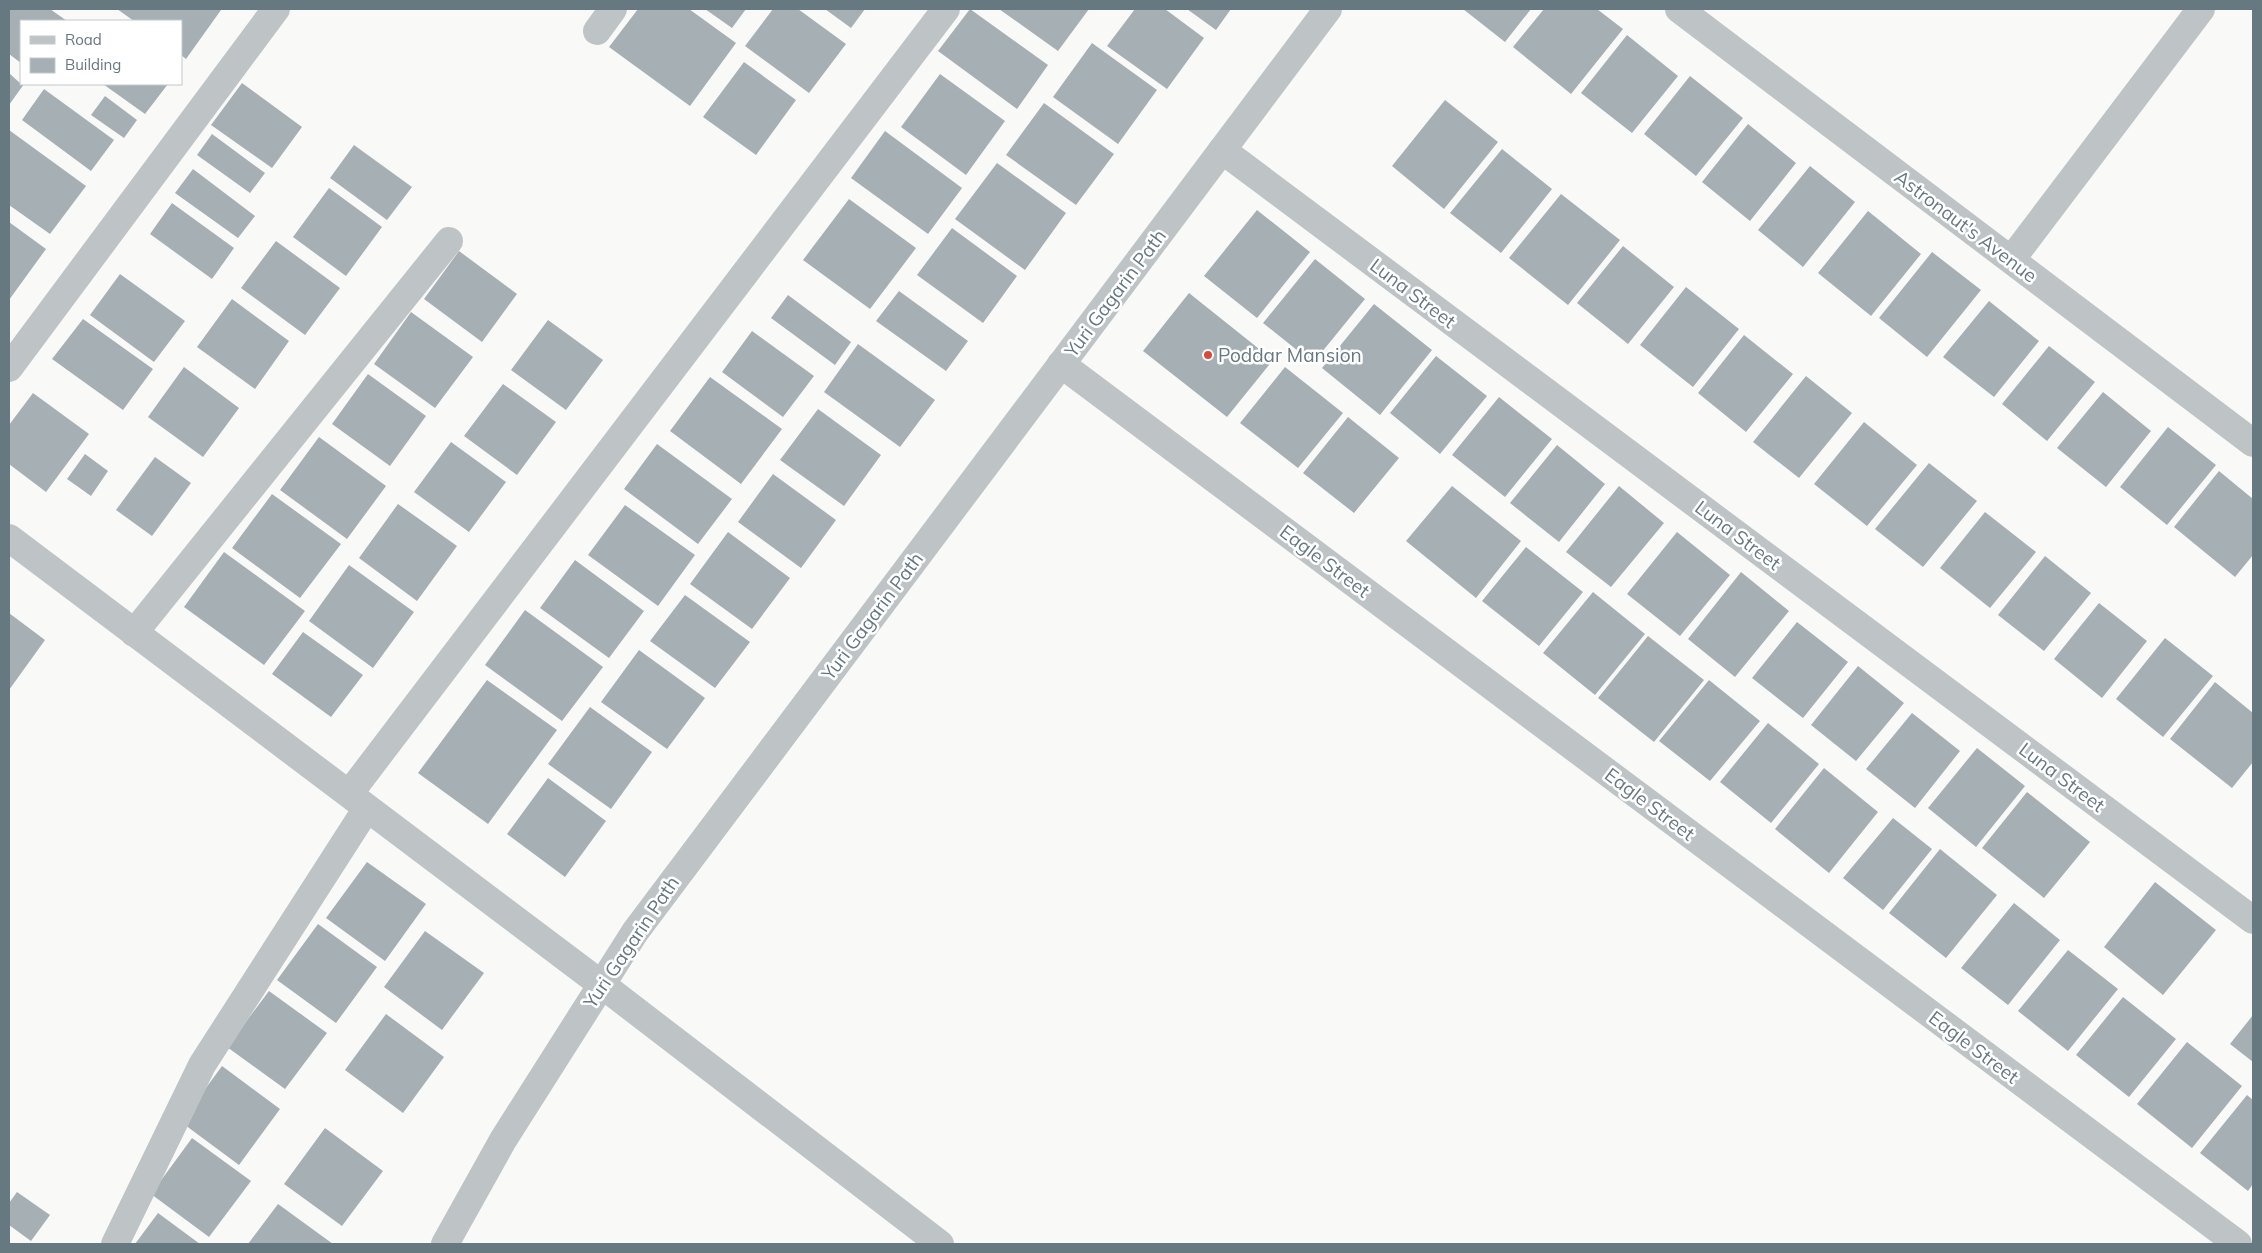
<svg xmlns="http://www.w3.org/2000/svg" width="2262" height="1253" viewBox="0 0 2262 1253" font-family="Mulish,sans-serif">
  <rect width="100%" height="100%" fill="#f9f9f7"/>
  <path fill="#a6b0b4" d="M9,9H50L67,21H21V63L9,54Z
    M117,9H219L221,10L186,59L181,55V21H134Z
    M638,9H689L736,43L690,106L609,47Z
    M705,9H746L732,28Z
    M773,9H798L846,44L809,93L745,46Z
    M825,9H865L851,28Z
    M970,9L1048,65L1017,109L938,51Z
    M999,9H1089L1058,51Z
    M1135,9H1165L1204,38L1167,89L1107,46Z
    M1187,9H1231L1216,30Z
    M1463,9H1531L1505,42Z
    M1544,9H1597L1623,29L1571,94L1513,47Z
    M1627,35L1678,76L1632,133L1581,93Z
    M1092,43L1157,90L1118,144L1053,97Z
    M744,62L796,100L756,155L703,117Z
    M9,73L21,84H24L9,105Z
    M940,74L1005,121L966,175L901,127Z
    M1690,76L1743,118L1696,176L1644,134Z
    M242,83L302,127L272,168L211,125Z
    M103,84H168L145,114Z
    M44,89L114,140L91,171L22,120Z
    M105,96L137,120L124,138L91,115Z
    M1445,100L1498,142L1444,209L1392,166Z
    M1044,103L1114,154L1076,205L1006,155Z
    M1748,124L1796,163L1750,221L1702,182Z
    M9,130L86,186L50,234L9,205Z
    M885,131L962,188L928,234L851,178Z
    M212,134L265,173L250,193L197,155Z
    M354,145L412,187L387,220L330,178Z
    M1502,149L1552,189L1501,253L1450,213Z
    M997,163L1066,213L1025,270L955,219Z
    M1810,166L1855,202L1803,267L1758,230Z
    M193,169L255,216L238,238L175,193Z
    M329,188L382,227L346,276L293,237Z
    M1561,194L1620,240L1568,305L1509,258Z
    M849,199L916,248L870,309L803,260Z
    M172,203L234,248L212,279L150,234Z
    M1257,210L1310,252L1257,318L1204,276Z
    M1868,211L1921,254L1871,316L1818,273Z
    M9,222L46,249L9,300Z
    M952,228L1017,276L983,323L917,275Z
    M276,241L340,288L305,335L241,288Z
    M1623,246L1674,287L1628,344L1577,303Z
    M459,251L517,294L482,342L424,299Z
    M1932,252L1981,290L1927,357L1879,318Z
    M1315,259L1365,299L1313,363L1263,323Z
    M120,274L185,321L154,362L90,315Z
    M1686,287L1739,329L1693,387L1640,345Z
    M899,291L968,341L946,371L876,321Z
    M1189,293L1273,360L1227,417L1143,351Z
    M788,295L851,342L835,365L771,318Z
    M232,299L289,341L255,389L197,347Z
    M1989,301L2039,341L1994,397L1943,357Z
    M1374,304L1432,350L1380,415L1322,368Z
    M411,312L473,357L435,408L374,364Z
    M83,319L153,369L123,410L52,359Z
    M548,320L603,360L566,410L511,370Z
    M752,331L814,376L783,417L722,372Z
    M1744,335L1793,374L1746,432L1698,393Z
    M858,344L935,400L900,447L824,392Z
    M2049,346L2095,382L2047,441L2002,404Z
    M1436,356L1487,396L1440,454L1390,413Z
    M184,367L239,408L203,457L148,417Z
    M1285,367L1343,413L1298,468L1240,423Z
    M368,374L426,416L390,466L332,424Z
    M1806,376L1852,413L1799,478L1753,442Z
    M710,377L782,429L741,484L670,431Z
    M503,384L556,422L517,475L464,436Z
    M2103,392L2151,431L2106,487L2057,448Z
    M33,393L89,434L46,492L9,464V425Z
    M1499,397L1552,439L1505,497L1452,455Z
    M818,409L881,455L844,506L780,460Z
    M1348,417L1399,458L1354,513L1303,473Z
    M1864,422L1917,465L1867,526L1814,484Z
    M2168,427L2216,465L2167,525L2120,487Z
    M319,437L386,486L347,539L280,490Z
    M451,442L506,482L469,532L414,492Z
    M657,444L732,499L698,544L624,489Z
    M1557,445L1605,484L1559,542L1510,503Z
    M85,454L108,471L91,496L67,479Z
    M155,457L191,483L152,536L116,510Z
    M1929,463L1977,501L1923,567L1875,529Z
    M2219,471L2253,499V555L2235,577L2174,527Z
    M773,474L836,520L801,568L738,522Z
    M1452,486L1521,541L1476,598L1406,541Z
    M1619,486L1664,523L1611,587L1566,552Z
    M272,494L341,544L300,598L232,548Z
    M398,504L457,546L417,601L359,558Z
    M625,505L695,555L658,606L588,555Z
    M1985,512L2036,552L1990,608L1940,568Z
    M728,532L790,578L752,629L690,584Z
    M1677,532L1730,575L1680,636L1627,594Z
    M1526,547L1583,592L1539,646L1482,601Z
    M224,552L305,611L264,665L184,607Z
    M2045,556L2091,593L2044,651L1998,615Z
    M575,560L644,611L609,658L540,608Z
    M349,565L414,612L373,668L309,621Z
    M1741,572L1789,611L1735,677L1688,639Z
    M1593,592L1645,634L1595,695L1543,653Z
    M685,595L750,642L715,688L650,641Z
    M2099,603L2147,641L2102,698L2054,659Z
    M525,610L603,667L562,721L485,665Z
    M9,613L45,640L9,690Z
    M1797,622L1848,662L1803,718L1752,678Z
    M303,632L363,675L331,717L272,674Z
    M1648,636L1704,680L1654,742L1598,698Z
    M2165,638L2213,676L2163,737L2116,699Z
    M639,650L705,698L667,749L601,702Z
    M1858,666L1904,703L1856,761L1811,725Z
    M487,680L557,730L488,824L418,773Z
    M1709,680L1760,721L1710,781L1659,741Z
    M2215,682L2253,713V762L2232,788L2170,739Z
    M590,707L652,752L611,809L548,764Z
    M1912,713L1960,751L1915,808L1866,769Z
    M1768,723L1819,764L1771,823L1720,782Z
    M1977,748L2025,786L1976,847L1928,808Z
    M1824,768L1878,812L1829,873L1775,829Z
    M548,778L606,821L565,877L507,834Z
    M2027,792L2090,842L2044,898L1982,848Z
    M1893,818L1932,849L1883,910L1843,878Z
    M1940,849L1997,895L1946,958L1889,913Z
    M367,862L426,904L385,961L326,918Z
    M2155,882L2216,930L2163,995L2104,947Z
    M2014,903L2060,940L2008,1005L1961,968Z
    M318,924L377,967L336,1023L277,980Z
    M425,931L484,973L442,1030L384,987Z
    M2068,950L2118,989L2068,1051L2018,1011Z
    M269,991L327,1033L285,1089L227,1047Z
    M2123,997L2176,1039L2129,1097L2076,1055Z
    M386,1014L444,1057L403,1113L345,1070Z
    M2253,1015V1062L2230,1044Z
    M2187,1042L2242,1086L2192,1148L2137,1104Z
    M222,1066L280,1109L239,1165L181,1122Z
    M2247,1095L2253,1100V1184L2248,1191L2200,1153Z
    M325,1128L383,1171L342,1226L284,1184Z
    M192,1138L251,1181L209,1237L151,1194Z
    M17,1192L50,1215L31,1241L9,1225V1203Z
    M278,1204L333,1244H248Z
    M158,1213L200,1244H135Z"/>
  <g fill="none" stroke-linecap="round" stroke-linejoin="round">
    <path stroke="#bec4c6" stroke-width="28" d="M1679,9L2253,443
      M597,31L613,9
      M1222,150L2253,920
      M2011,260L2201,9
      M1061,364L2238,1244
      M9,368L276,9
      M9,538L601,984L940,1244
      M134,633L449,241
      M349,794L946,9
      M115,1244L202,1065L367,808"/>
    <path stroke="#bec4c6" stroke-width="28" d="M445,1244L503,1140L635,932L1328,9"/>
  </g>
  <circle fill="#d64c3b" stroke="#fff" stroke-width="2" cx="1208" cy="355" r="5"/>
  <g text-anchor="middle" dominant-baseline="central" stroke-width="5" stroke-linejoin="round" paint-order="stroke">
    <g font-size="19" fill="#667880" stroke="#fff">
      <text transform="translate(1966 226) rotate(37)">Astronaut's Avenue</text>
      <text transform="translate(1115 293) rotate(-53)">Yuri Gagarin Path</text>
      <text transform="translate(1413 293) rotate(37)">Luna Street</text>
      <text transform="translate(1738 535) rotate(37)">Luna Street</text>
      <text transform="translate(1325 561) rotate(37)">Eagle Street</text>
      <text transform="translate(872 616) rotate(-53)">Yuri Gagarin Path</text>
      <text transform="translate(2062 777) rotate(37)">Luna Street</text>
      <text transform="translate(1650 804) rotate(37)">Eagle Street</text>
      <text transform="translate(631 942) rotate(-56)">Yuri Gagarin Path</text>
      <text transform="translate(1974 1047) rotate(37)">Eagle Street</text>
    </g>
    <g font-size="19" fill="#667880" stroke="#fff" text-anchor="start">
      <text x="1218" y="355">Poddar Mansion</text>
    </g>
  </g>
  <rect width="2262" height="1253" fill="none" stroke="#667880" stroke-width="20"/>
  <rect x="20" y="20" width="162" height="65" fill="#ffffff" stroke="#c2c9cc"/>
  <rect x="30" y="36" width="25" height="8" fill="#bec4c6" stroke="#c2c9cc"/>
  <text x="65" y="45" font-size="15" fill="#667880">Road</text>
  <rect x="30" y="58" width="25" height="15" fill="#a6b0b4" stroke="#c2c9cc"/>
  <text x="65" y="70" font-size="15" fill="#667880">Building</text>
</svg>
